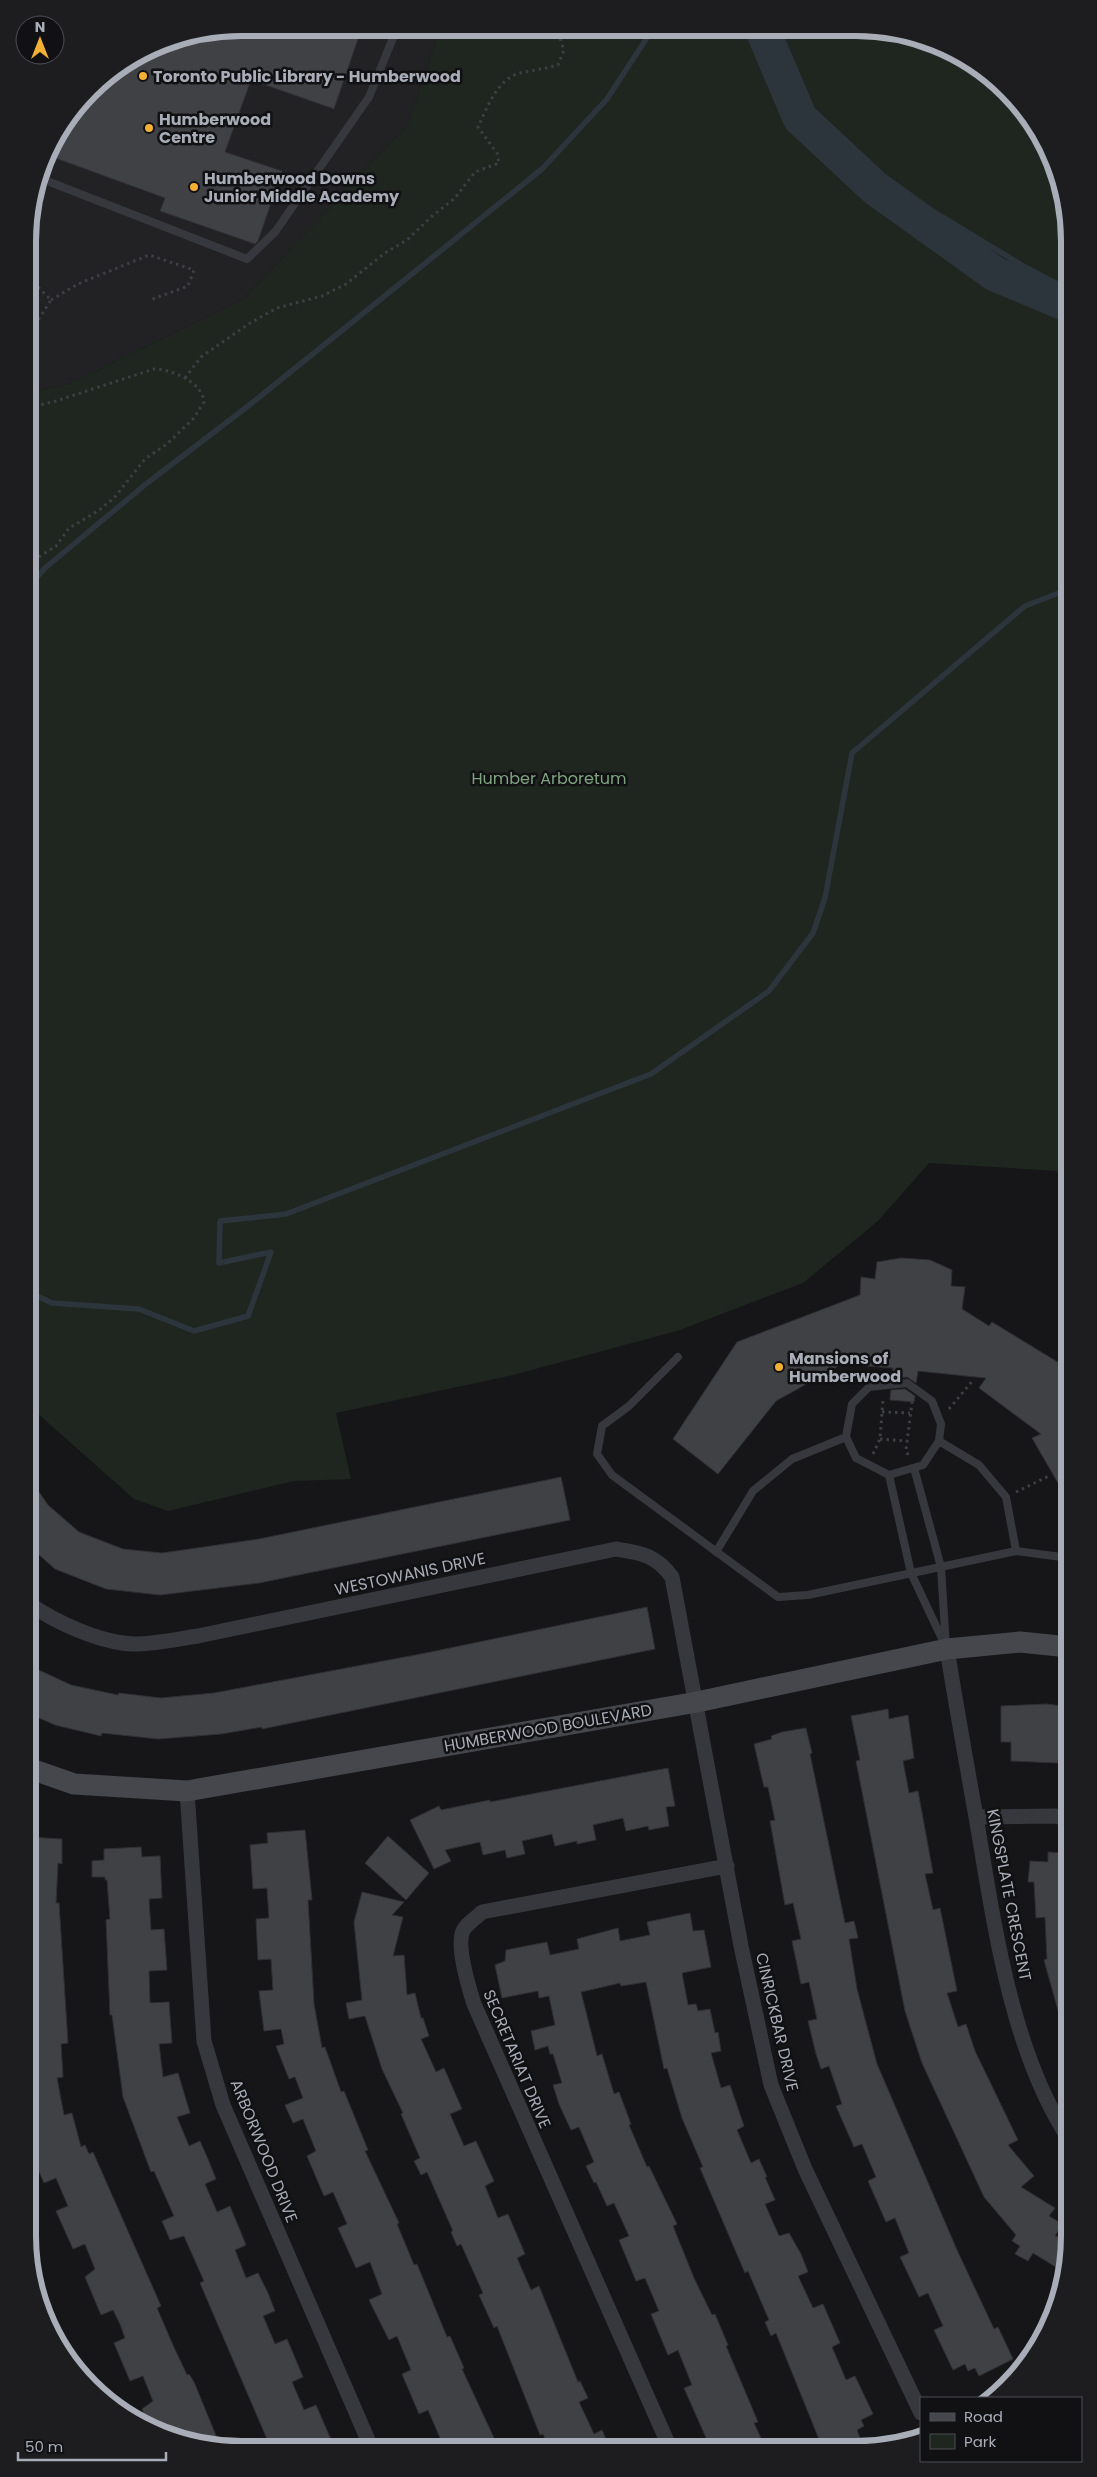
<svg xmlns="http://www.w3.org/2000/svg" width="1097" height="2477" viewBox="0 0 1097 2477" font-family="Poppins,sans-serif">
  <rect width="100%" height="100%" fill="#161618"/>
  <path fill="#222225" d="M241,28L440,29L408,124L245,298L72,383L28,393V227L50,146L100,81L160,44Z"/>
  <path fill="#1e261f" d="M440,29L897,32L950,49L997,81L1041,134L1062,186L1069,241V1204L1057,1171L929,1163L878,1221L803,1283L677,1331L513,1375L336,1413L351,1479L294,1481L168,1511L134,1499L28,1405V393L72,383L245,298L408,124Z"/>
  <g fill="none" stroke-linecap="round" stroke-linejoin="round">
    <path stroke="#2c353c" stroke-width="5.5" d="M763,31L776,61L813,117L860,167L1025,267L1069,290
      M28,588L45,568L146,484L252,403L542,169L607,99L652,30
      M28,1292L52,1303L139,1309L194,1331L248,1316L271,1252L219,1263L220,1221L286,1214L651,1074L769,991L813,933L825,898L852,753L1025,606L1069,589"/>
    <path stroke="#2c353c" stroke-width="35" d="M763,31L800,118L875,188L995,274L1069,305"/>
  </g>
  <path fill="#404145" stroke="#303034" d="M241,28H326L358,39L334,109L251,80L225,152L282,171L258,241L255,244L160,211L165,198L47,155L50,146L100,81L160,44Z
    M901,1258L930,1260L952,1270L951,1286L965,1287L962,1309L989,1326L992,1322L1069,1369V1502L1032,1438L1041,1434L979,1388L986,1378L918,1371L916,1383L907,1377L892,1379L893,1368L842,1364L776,1401L718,1474L673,1439L737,1342L860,1295L861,1277L875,1279L877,1262Z
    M905,1389L915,1396L914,1402L890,1400L891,1390Z
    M28,1476L48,1505L79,1532L123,1549L162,1553L259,1539L561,1477L570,1520L259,1583L160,1595L106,1589L55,1569L28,1545Z
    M647,1607L655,1649L262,1729V1727L221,1734L158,1739L102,1733L101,1736L55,1725L28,1713V1665L71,1685L118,1695L119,1693L161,1698L214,1693L426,1653Z
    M1047,1704L1069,1707V1743H1065L1064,1746H1060L1058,1763L1011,1761V1742H1001V1706Z
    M888,1709L889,1719L908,1715L914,1758L903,1761L909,1793L918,1791L933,1873L925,1874L933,1910L940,1908L957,1991L947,1993L958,2027L966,2024L975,2051L1018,2140L1008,2145L1034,2176L1021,2187L1055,2208L1049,2216L1062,2224L1055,2236L1069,2239L1064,2272L1033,2253L1028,2261L1015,2254L1020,2246L1012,2241L1016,2235L984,2197L922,2063L905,2011L856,1761L860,1760L851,1716Z
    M806,1728L812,1753L810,1754L845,1923L854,1921L858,1938L849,1939L857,1989L877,2064L957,2250L994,2329L998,2327L1013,2359L979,2376L975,2368L968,2371L965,2364L953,2370L934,2330L943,2326L928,2293L919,2297L911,2280L900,2257L909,2253L895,2218L886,2222L868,2181L876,2177L862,2144L854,2147L836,2106L842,2104L829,2066L821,2069L816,2054L808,2021L817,2019L809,1982L801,1984L792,1941L801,1939L793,1903L785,1905L770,1821L775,1820L768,1787H764L754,1744L772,1739L771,1736L782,1732Z
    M668,1768L675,1806L666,1807L669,1826L649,1830L648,1826L626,1831L623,1818L593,1825L596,1840L577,1844V1841L555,1846L552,1834L522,1841L525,1854L507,1858L505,1850L483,1855L480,1842L445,1850L451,1861L434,1869L410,1820L439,1806L441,1810L490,1800V1802Z
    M305,1830L312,1900H308L314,2004L322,2048L325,2047L341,2092L344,2091L368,2150L365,2151L399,2223L397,2224L414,2265L417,2264L447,2337L450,2336L464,2368L462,2369L495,2440L479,2447H444L428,2410L419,2414L402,2374L411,2370L397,2336L389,2340L369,2300L382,2294L370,2262L356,2268L338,2228L347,2224L333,2192L324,2196L307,2156L316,2151L303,2119L293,2123L285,2105L303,2098L295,2077L289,2079L276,2046L284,2044L281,2029L264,2031L259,1991L273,1990L271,1959L258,1960L256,1919L269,1918L267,1888L253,1889L250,1845L268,1843L267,1833Z
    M388,1836L429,1873L406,1900L365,1863Z
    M28,1837L62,1839V1864L58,1863L56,1903H59L68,2043L61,2044L63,2077L57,2078L64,2115L72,2113L81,2147L85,2145L89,2154L93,2152L161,2306L157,2308L172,2343L187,2375L189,2374L194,2382L217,2438L215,2439L218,2446L200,2445L151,2429L142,2409L153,2401L143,2376L130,2381L114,2343L125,2338L120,2324L113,2310L101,2315L85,2277L95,2269L85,2244L73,2249L56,2211L68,2206L56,2178L44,2183L30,2151L28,2142Z
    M141,1847L142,1857L160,1856L162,1898L149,1899L151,1930L164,1929L167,1970L149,1971L150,2003L169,2002L172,2043L159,2044L163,2077L178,2073L190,2113L177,2117L189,2146L200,2141L208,2159L216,2179L205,2184L217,2212L230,2206L246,2245L235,2250L246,2278L258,2273L268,2293L275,2311L263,2316L275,2344L287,2339L303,2377L292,2382L304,2410L316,2405L332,2442L323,2446H270L200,2283L204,2281L184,2236L170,2240L162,2221L174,2216L154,2171L151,2172L123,2097L112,2015H110L106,1920L110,1919L107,1880H105V1877H92V1861L104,1860V1849Z
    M1048,1852L1069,1853V2032H1064L1044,1960L1047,1959L1045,1917L1036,1918L1034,1882H1028L1030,1861L1048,1862Z
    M362,1892L404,1902L392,1915L403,1917L393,1956L404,1955L407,1995L415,1993L421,2018H423L429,2036L421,2039L436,2072L444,2068L462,2109L450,2114L464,2146L476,2141L494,2181L485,2186L498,2218L508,2214L525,2254L517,2258L531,2290L539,2286L578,2382L580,2381L588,2398L579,2402L594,2434L602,2430L610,2448H549L543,2434L540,2435L497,2326L494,2328L479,2295L483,2293L461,2244L457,2246L451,2232L453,2231L427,2172L421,2175L414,2161L420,2158L401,2114L403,2113L382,2069L365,2016L349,2019L346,2003L362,2000L354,1922Z
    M690,1913L693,1931L704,1930L711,1967L682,1973L688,2005L696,2004L698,2011L710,2009L715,2033L718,2032L721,2051L711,2053L721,2088L730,2085L744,2126L737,2130L751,2163L759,2159L767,2177H765L775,2200L765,2204L779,2236L789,2233L801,2254L808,2272L798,2276L813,2308L823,2304L840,2343L832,2347L846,2380L855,2376L873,2414L861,2420L864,2426L857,2430L860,2438L835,2449H823L776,2333L771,2336L765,2322L769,2320L748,2271L745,2273L700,2168L703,2167L682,2118L667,2068L664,2069L646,1982L621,1986L620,1983L581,1992L597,2056L602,2054L614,2094L619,2092L631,2124L629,2125L647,2167L649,2166L677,2224L673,2226L694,2278L712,2315L715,2314L728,2345L726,2346L758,2422L754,2423L766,2449H711L684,2388L692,2385L678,2350L668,2355L651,2314L659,2311L645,2278L636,2281L619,2240L629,2236L614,2203L607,2206L596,2182L594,2183L586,2166L594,2162L579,2127L571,2130L559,2104L553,2085L562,2083L553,2054H550L548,2046L535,2050L531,2031L555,2025L549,1996L539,1998L538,1991L502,1998L495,1965L505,1961L506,1950L547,1942L550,1955L579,1949L577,1939L618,1928L620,1941L650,1935L647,1922Z"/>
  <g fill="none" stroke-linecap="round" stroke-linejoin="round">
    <path stroke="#3d3f44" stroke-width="3" stroke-dasharray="2.5 4" stroke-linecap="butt" d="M946,48L1024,113
      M51,300L78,284L149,255L194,270L188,286L150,300
      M28,336L51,300L28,277
      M185,378L201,357L250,323L277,308L322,296L346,284L385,253L407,240L431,217L455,198L475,172L499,163L497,153L478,127C487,108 497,79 520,73C533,70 545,69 558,65L564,50L557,29
      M28,564L56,546L69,528L98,511L114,498L145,459L167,444L194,418L204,402C202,382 172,369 154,369L56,401L28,408
      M949,1409L974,1379
      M882,1412L910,1413
      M880,1439L907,1441
      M873,1454L880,1439L883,1399
      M908,1455L906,1450L912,1402
      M1016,1492L1049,1476"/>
    <path stroke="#37383d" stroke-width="8" d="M42,179L247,259L275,232L369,97L397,28
      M678,1357L629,1406L602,1426L597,1454L612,1475L778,1597L808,1595L1016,1551L1069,1558
      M907,1383L932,1401L941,1424L939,1441L923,1465L889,1475L856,1458L846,1437L852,1404L869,1387Z
      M939,1441L979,1465L1006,1497L1016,1551
      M914,1468L941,1567L946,1647
      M889,1475L911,1573L945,1645
      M716,1552L753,1491L792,1459L846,1437"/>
    <path stroke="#37383d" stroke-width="15" d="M28,1603C55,1622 100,1643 134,1644C155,1644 177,1639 198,1636L616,1549C642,1553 656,1555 672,1577L741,1946L771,2085L805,2169L921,2413
      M947,1649C956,1705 966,1761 976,1817C994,1922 1010,2049 1069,2139
      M187,1791L204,2041L223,2105L371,2447
      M976,1817L1056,1816L1069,1820
      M670,2448L474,2004C469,1988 455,1943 464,1929C468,1923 476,1918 482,1912L727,1866"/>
    <path stroke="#45474d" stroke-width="21" d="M28,1768L74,1784L187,1791L697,1702L947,1649L1020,1642L1069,1647"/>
  </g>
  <g fill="#f2b134" stroke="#111113" stroke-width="2">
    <circle cx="143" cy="76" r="5"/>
    <circle cx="149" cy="128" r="5"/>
    <circle cx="194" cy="187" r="5"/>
    <circle cx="779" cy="1367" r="5"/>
  </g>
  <g text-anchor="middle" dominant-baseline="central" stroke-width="5" stroke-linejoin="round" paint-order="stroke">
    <g font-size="16" font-weight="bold" fill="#a8adb8" stroke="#111113" text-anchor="start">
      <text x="153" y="76">Toronto Public Library - Humberwood</text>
      <text x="159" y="119">Humberwood<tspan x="159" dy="18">Centre</tspan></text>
      <text x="204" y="178">Humberwood Downs<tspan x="204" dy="18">Junior Middle Academy</tspan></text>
      <text x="789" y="1358">Mansions of<tspan x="789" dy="18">Humberwood</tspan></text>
    </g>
    <g font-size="16" fill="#7fa381" stroke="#111113">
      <text x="549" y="778">Humber Arboretum</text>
    </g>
    <g font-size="16" fill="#a8adb8" stroke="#111113">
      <text transform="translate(410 1574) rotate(-12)">WESTOWANIS DRIVE</text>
      <text transform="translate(548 1728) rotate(-10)">HUMBERWOOD BOULEVARD</text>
      <text transform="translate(1009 1895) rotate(79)">KINGSPLATE CRESCENT</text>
      <text transform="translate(777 2022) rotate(77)">CINRICKBAR DRIVE</text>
      <text transform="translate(517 2059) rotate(67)">SECRETARIAT DRIVE</text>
      <text transform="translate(264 2151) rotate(68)">ARBORWOOD DRIVE</text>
    </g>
  </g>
  <path d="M0 0H1097V2477H0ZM241 36H856A205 205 0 0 1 1061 241V2236A205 205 0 0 1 856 2441H241A205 205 0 0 1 36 2236V241A205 205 0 0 1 241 36Z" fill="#1d1d20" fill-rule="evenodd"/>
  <path fill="none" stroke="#a8adb8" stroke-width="6" d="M241 36H856A205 205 0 0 1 1061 241V2236A205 205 0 0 1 856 2441H241A205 205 0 0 1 36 2236V241A205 205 0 0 1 241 36Z"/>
  <rect x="920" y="2397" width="162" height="65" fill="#111113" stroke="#4d4f55"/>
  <rect x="930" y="2413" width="25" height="8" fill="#45474d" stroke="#4d4f55"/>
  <text x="964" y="2422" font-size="15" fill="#a8adb8">Road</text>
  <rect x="930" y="2434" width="25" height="15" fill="#1e261f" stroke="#4d4f55"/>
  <text x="964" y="2447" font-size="15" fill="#a8adb8">Park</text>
  <g transform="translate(40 40)"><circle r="24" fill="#111113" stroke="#4d4f55"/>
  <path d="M0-4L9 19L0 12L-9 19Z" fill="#f2b134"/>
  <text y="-8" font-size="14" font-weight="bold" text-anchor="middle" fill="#a8adb8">N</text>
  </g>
  <path d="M18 2452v8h148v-8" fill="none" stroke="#a8adb8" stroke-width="2.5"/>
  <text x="25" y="2452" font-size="15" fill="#a8adb8" stroke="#111113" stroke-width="4" paint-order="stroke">50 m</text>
</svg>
